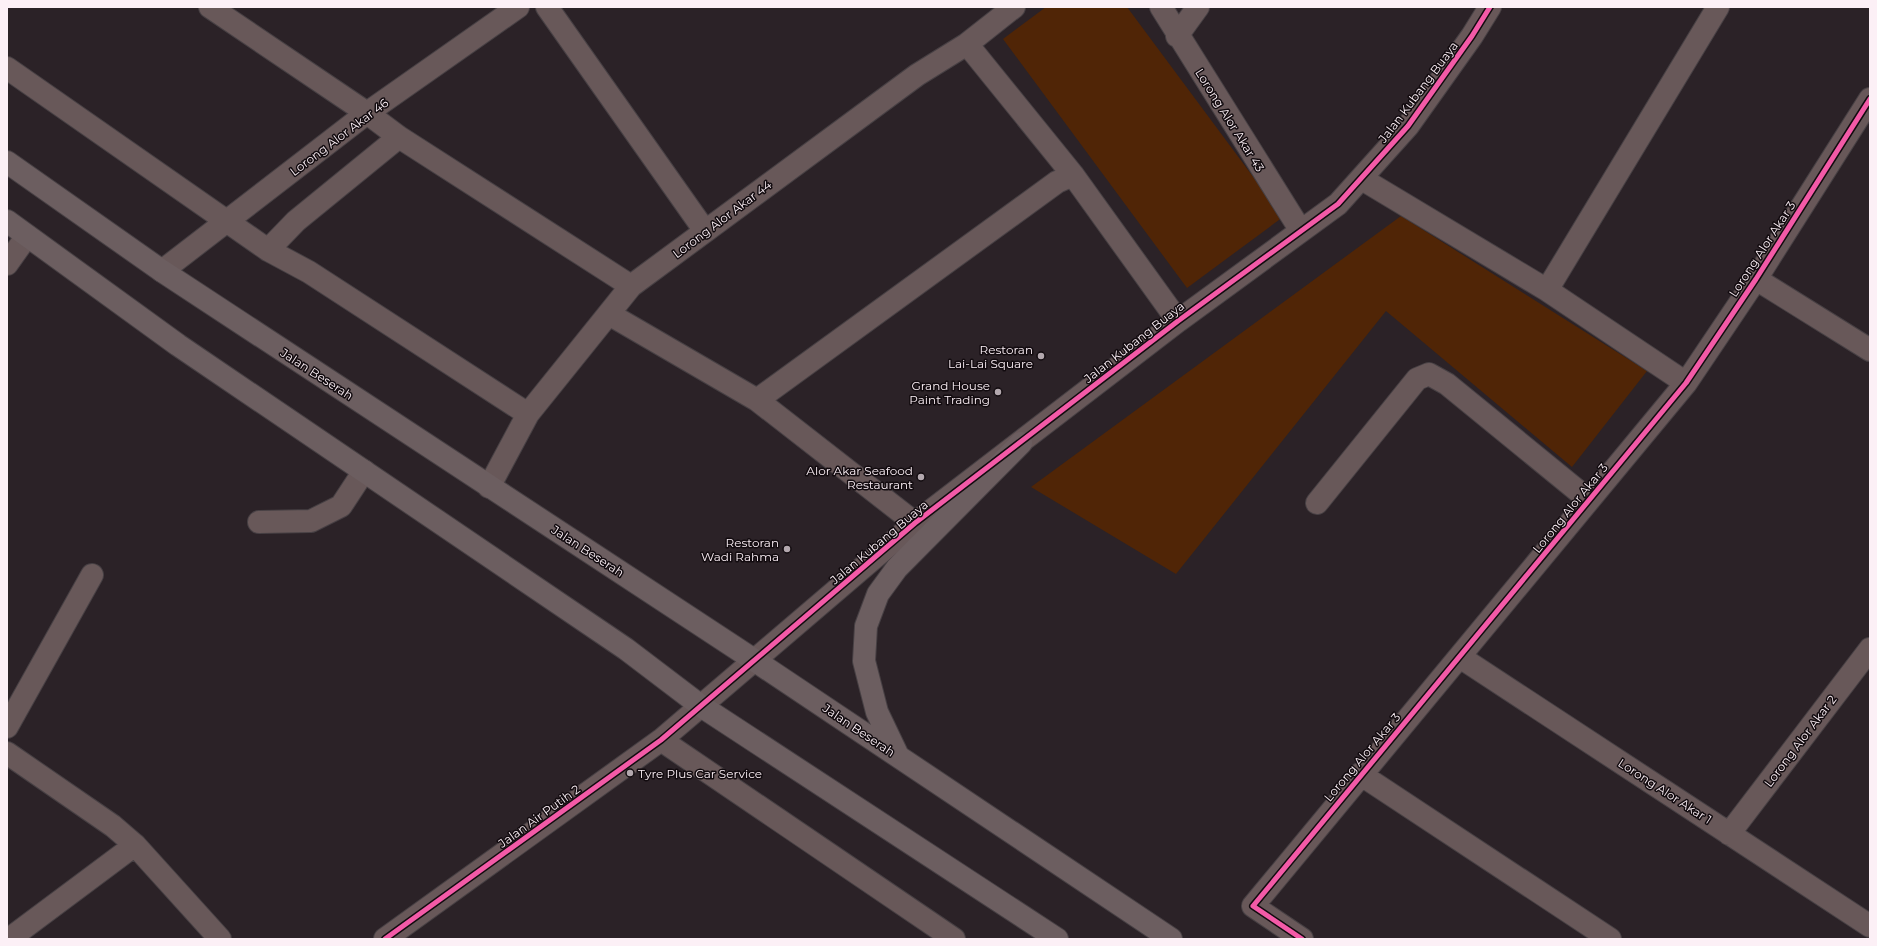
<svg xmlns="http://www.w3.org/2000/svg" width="1877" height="946" viewBox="0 0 1877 946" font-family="Montserrat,sans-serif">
  <rect width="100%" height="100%" fill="#2b2227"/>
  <path fill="#502506" d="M1046,7H1127L1283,217L1187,288L1003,39Z
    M1401,216L1647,371L1572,467L1386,311L1176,574L1031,487Z"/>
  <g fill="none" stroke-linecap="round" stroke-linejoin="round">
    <defs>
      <path id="minor" d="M210,7L367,113L399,137L631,286
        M547,7L705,231
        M1161,7L1301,231
        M1177,36L1198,7
        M967,44L1073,175L1178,321
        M7,68L268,250L309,272L528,414
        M1362,179L1547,290L1686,383
        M268,250L296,221L399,137
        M7,264L27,236
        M162,271L367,113L518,7
        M1756,279L1870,350
        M1547,290L1718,7
        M609,314L757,400L915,523
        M757,400L1057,182L1073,175
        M489,487L528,414L631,286L917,75L967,44L1014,7
        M1317,503L1417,379L1429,374L1447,384L1589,500
        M259,522L311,521L341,506L364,471
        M1460,657L1870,926
        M7,727L92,575
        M661,740L954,939
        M7,753L113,826L135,845L220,939
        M1360,774L1610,939
        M1729,834L1870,649
        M9,939L135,845
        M385,939L661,740L915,523L1178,321L1338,204L1408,126L1472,36L1490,7
        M1302,939L1253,906L1686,383L1756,279L1870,99"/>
      <path id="highway" d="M7,162L162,271L754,660L1171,939
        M7,221L178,345L626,649L701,706L1057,939
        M898,756L877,712L864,661L866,626L878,594L897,568L1021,443"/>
    </defs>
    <use href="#minor" stroke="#474044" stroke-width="24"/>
    <use href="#highway" stroke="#474044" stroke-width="24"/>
    <use href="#minor" stroke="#685859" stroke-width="22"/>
    <use href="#highway" stroke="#6c5e60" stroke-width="22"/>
    <defs>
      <path id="cycleway" d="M385,939L661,740L915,523L1178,321L1338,204L1408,126L1472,36L1490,7
        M1302,939L1253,906L1686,383L1756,279L1870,99"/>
    </defs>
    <use href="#cycleway" stroke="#120b0f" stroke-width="8"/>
    <use href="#cycleway" stroke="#f35aa7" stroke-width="5"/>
  </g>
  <g fill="#b3a8ae" stroke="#120b0f" stroke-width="1.5">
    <circle cx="1041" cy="356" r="4"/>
    <circle cx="998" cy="392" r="4"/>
    <circle cx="921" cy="477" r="4"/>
    <circle cx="787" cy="549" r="4"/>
    <circle cx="630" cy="773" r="4"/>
  </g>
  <g text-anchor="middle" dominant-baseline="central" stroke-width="3" stroke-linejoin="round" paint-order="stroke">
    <g font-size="12" fill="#fcf0f6" stroke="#120b0f">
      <text transform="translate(1418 92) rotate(-53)">Jalan Kubang Buaya</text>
      <text transform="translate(1230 120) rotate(58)">Lorong Alor Akar 43</text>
      <text transform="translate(339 137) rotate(-37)">Lorong Alor Akar 46</text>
      <text transform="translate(722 219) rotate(-37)">Lorong Alor Akar 44</text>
      <text transform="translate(1762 249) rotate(-57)">Lorong Alor Akar 3</text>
      <text transform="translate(1134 342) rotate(-38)">Jalan Kubang Buaya</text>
      <text transform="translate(317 374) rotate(33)">Jalan Beserah</text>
      <text transform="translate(1570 508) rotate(-51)">Lorong Alor Akar 3</text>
      <text transform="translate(879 542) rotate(-40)">Jalan Kubang Buaya</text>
      <text transform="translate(588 551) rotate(33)">Jalan Beserah</text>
      <text transform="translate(859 730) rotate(34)">Jalan Beserah</text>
      <text transform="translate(1800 741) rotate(-53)">Lorong Alor Akar 2</text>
      <text transform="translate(1362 757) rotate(-50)">Lorong Alor Akar 3</text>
      <text transform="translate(1665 791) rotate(33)">Lorong Alor Akar 1</text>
      <text transform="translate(539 816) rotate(-36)">Jalan Air Putih 2</text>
    </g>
    <g font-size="12" fill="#fcf0f6" stroke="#120b0f" text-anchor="end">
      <text x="1033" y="349">Restoran<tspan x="1033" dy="14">Lai-Lai Square</tspan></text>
      <text x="990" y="385">Grand House<tspan x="990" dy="14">Paint Trading</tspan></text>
      <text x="913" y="470">Alor Akar Seafood<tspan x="913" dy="14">Restaurant</tspan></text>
      <text x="779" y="542">Restoran<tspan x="779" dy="14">Wadi Rahma</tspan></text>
      <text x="638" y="773" text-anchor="start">Tyre Plus Car Service</text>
    </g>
  </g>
  <rect width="1877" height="946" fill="none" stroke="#fcf0f6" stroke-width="16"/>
</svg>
